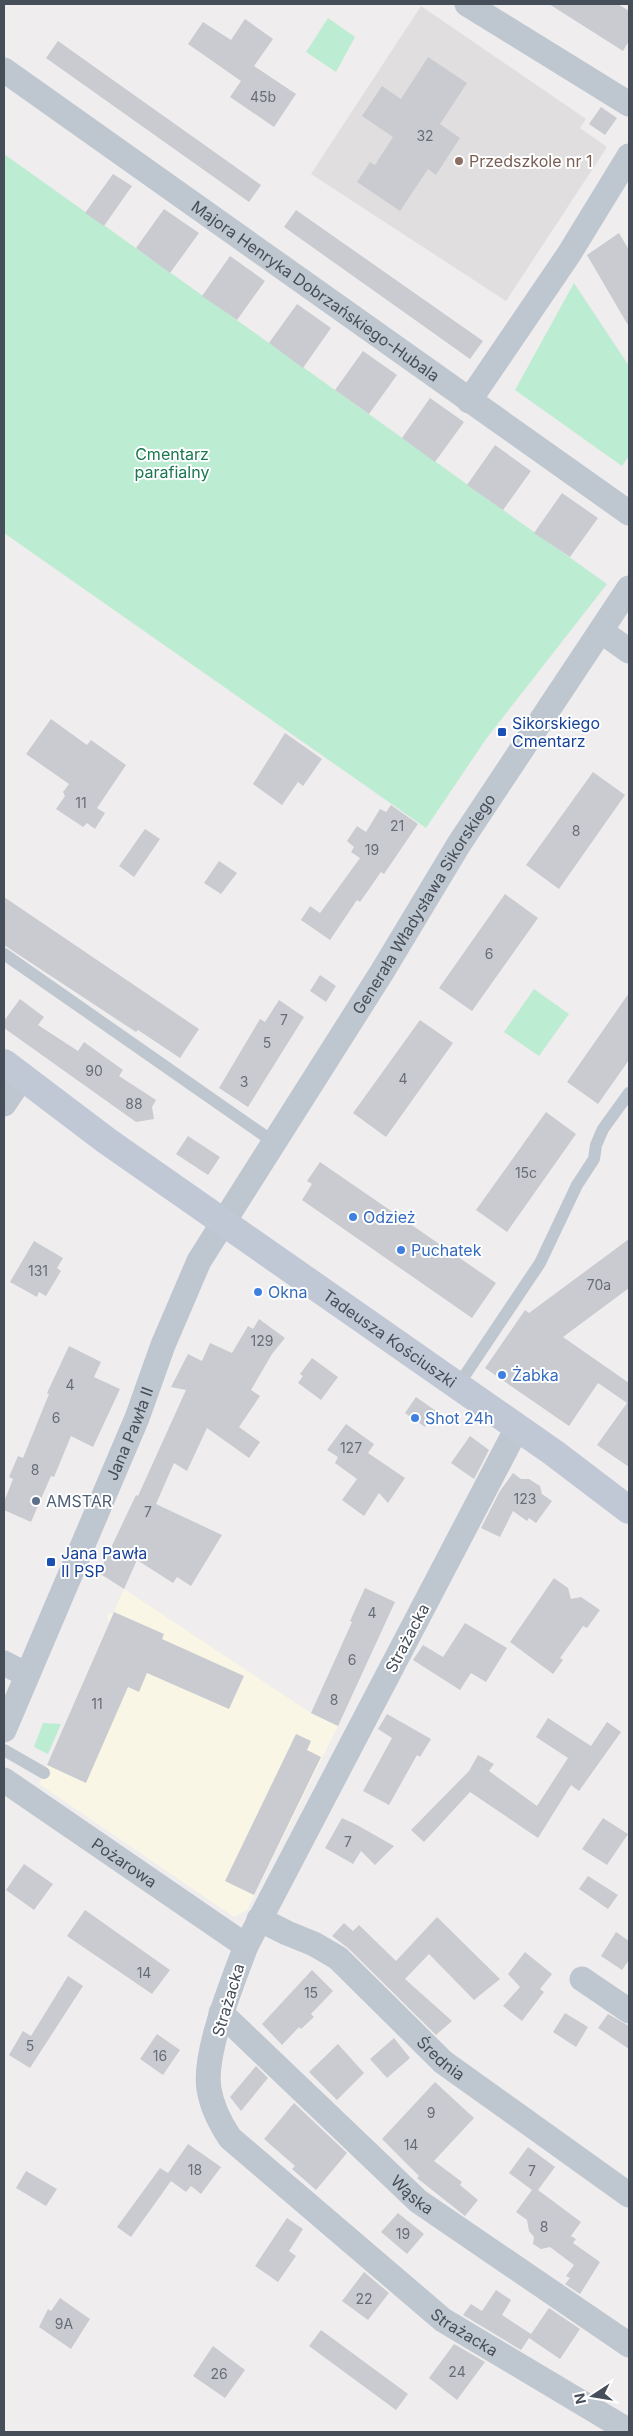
<svg xmlns="http://www.w3.org/2000/svg" width="633" height="2436" viewBox="0 0 633 2436" font-family="Inter,sans-serif">
  <rect width="100%" height="100%" fill="#efeded"/>
  <path fill="#faf6e5" d="M124,1589L311,1713L338,1726L247,1910L234,1917L39,1784L109,1622L107,1615L114,1612Z"/>
  <path fill="#e0dede" d="M421,6L586,119L580,128L607,147L506,301L311,174Z"/>
  <path fill="#bcecd2" d="M328,18L355,37L336,72L306,52Z
    M4,154L607,584L486,739L426,828L4,533Z
    M574,283L629,366V456L622,466L515,390Z
    M534,989L569,1014L539,1056L504,1032Z
    M43,1723L61,1724L48,1754L34,1747Z"/>
  <path fill="#cacbd1" d="M549,4H618L629,11V41L623,51Z
    M245,19L273,39L254,66L296,94L274,127L230,97L241,81L188,44L203,22L231,40Z
    M58,41L261,185L249,202L46,58Z
    M428,57L467,83L440,124L460,138L436,175L428,169L400,211L357,182L370,162L375,165L393,137L362,116L382,86L401,99Z
    M601,107L617,118L605,135L589,124Z
    M113,174L132,186L104,226L85,213Z
    M164,209L199,233L170,273L136,248Z
    M296,210L483,341L470,359L284,227Z
    M619,233L629,250V327L587,255Z
    M230,256L265,281L237,320L202,296Z
    M297,304L331,328L303,368L269,343Z
    M363,351L397,375L369,414L335,390Z
    M430,398L464,422L435,462L402,438Z
    M495,445L531,471L503,510L467,485Z
    M562,493L598,518L570,557L534,533Z
    M51,719L87,745L91,740L126,765L97,808L105,813L95,829L87,823L83,827L56,809L65,796L63,792L69,784L26,754Z
    M285,733L322,759L303,786L298,782L282,805L253,784Z
    M593,772L625,795L559,889L526,865Z
    M391,805L418,824L384,874L381,872L360,902L357,900L330,940L301,920L310,906L320,913L360,858L351,852L354,847L347,841L357,826L366,832L380,809L386,812Z
    M145,829L160,839L134,877L119,866Z
    M219,861L237,873L221,894L204,883Z
    M505,894L538,918L472,1011L439,988Z
    M4,897L199,1029L180,1058L138,1030L136,1032L4,945Z
    M320,975L336,986L326,1002L310,991Z
    M629,993V1060L598,1104L567,1082Z
    M20,999L44,1017L38,1025L78,1051L84,1042L123,1070L119,1076L156,1100L152,1107L154,1119L136,1122L4,1028V1021Z
    M279,1000L304,1017L248,1107L219,1088L260,1019L265,1022Z
    M420,1020L453,1043L386,1137L353,1113Z
    M546,1112L576,1134L507,1232L476,1210Z
    M188,1136L220,1157L208,1175L176,1154Z
    M320,1162L496,1283L472,1318L302,1200L312,1184L307,1181Z
    M629,1239V1288L563,1337L629,1383V1467L597,1445L627,1403L598,1383L569,1426L485,1368L525,1310L529,1313Z
    M34,1241L63,1258L57,1268L61,1271L46,1296L39,1292L37,1297L10,1282Z
    M259,1319L285,1338L272,1354L251,1390L260,1396L239,1427L260,1442L249,1458L207,1428L187,1471L174,1463L156,1504L222,1535L191,1586L177,1577L173,1583L137,1560L124,1589L99,1573L136,1495L138,1496L186,1390L171,1387L188,1354L202,1361L210,1343L232,1353L248,1326L253,1329Z
    M69,1346L101,1362L94,1377L120,1389L93,1447L71,1436L54,1477L51,1476L31,1522L4,1510V1502L13,1479L9,1477L18,1456L23,1458L49,1394L47,1393Z
    M312,1358L338,1377L321,1400L298,1383L303,1376L300,1374Z
    M416,1397L436,1411L425,1427L405,1413Z
    M346,1424L374,1444L368,1453L405,1478L388,1503L379,1493L364,1516L342,1500L357,1479L335,1463L338,1457L327,1450Z
    M470,1436L489,1450L474,1479L451,1463Z
    M513,1473L521,1479H529L540,1486L542,1494L552,1501L536,1523L529,1518L527,1521L513,1511L500,1537L481,1528L500,1491Z
    M554,1578L568,1588L571,1599L581,1597L600,1610L587,1628L583,1626L560,1658L563,1660L553,1674L510,1642Z
    M365,1588L395,1602L338,1726L311,1713L352,1622L350,1621Z
    M114,1612L164,1634L162,1639L244,1676L229,1709L147,1673L139,1692L128,1687L86,1783L47,1765Z
    M465,1623L507,1648L486,1682L471,1673L460,1690L413,1660L423,1645L443,1657Z
    M387,1714L431,1739L420,1757L417,1755L389,1805L363,1791L392,1738L378,1729Z
    M548,1718L591,1746L607,1722L621,1732L579,1791L571,1785L538,1838L470,1792L424,1842L411,1830L469,1771L478,1755L494,1764L489,1771L537,1806L568,1758L536,1737Z
    M296,1734L311,1741L307,1750L321,1757L254,1895L225,1881Z
    M342,1818L357,1825L394,1846L375,1865L361,1851L353,1864L325,1848Z
    M603,1818L628,1834L607,1865L582,1849Z
    M24,1864L53,1884L34,1910L6,1890Z
    M588,1876L618,1895L608,1909L579,1889Z
    M85,1910L170,1970L152,1994L67,1936Z
    M437,1917L500,1979L474,2000L429,1954L405,1979L452,2021L436,2035L348,1948L332,1936L344,1923L353,1931L359,1925L396,1961Z
    M616,1932L629,1941V1960L622,1970L601,1956Z
    M525,1952L552,1974L540,1989L544,1992L522,2021L503,2006L520,1987L508,1974Z
    M312,1970L333,1991L311,2014L314,2017L301,2029L299,2027L282,2045L262,2024Z
    M68,1976L83,1986L30,2068L9,2055L23,2031L31,2036Z
    M565,2013L588,2027L576,2047L553,2032Z
    M608,2014L629,2026V2049L598,2028Z
    M157,2034L180,2050L163,2075L140,2059Z
    M394,2038L410,2058L387,2078L370,2059Z
    M338,2044L364,2073L337,2100L309,2072Z
    M256,2066L268,2078L241,2111L230,2097Z
    M435,2082L474,2118L434,2161L462,2182L460,2185L478,2200L465,2216L417,2178L419,2176L382,2139Z
    M294,2103L347,2153L316,2190L292,2169L295,2166L264,2139Z
    M188,2144L221,2167L201,2194L191,2186L186,2192L171,2181L131,2237L117,2227L160,2168L168,2173Z
    M528,2147L555,2167L538,2190L581,2222L571,2236L576,2239L573,2243L600,2262L580,2294L565,2284L570,2278L566,2276L574,2265L550,2247L541,2249L533,2244L534,2237L529,2231L527,2220L516,2212L532,2190L509,2173Z
    M26,2171L57,2189L46,2206L16,2188Z
    M398,2213L424,2234L407,2254L381,2232Z
    M287,2218L303,2229L289,2251L296,2256L278,2282L255,2266Z
    M364,2272L389,2293L368,2320L342,2301Z
    M496,2290L511,2300L502,2315L531,2334L549,2308L580,2329L560,2359L529,2338L521,2350L463,2315L471,2304L482,2311Z
    M60,2298L90,2319L71,2349L39,2327L48,2309L51,2311Z
    M321,2330L408,2394L396,2410L309,2346Z
    M454,2344L485,2362L457,2400L429,2378Z
    M213,2346L245,2370L225,2398L193,2376Z"/>
  <g fill="none" stroke-linecap="round" stroke-linejoin="round">
    <path stroke="#bec6cf" stroke-width="12" d="M4,954L275,1143
      M457,1387L540,1263L577,1185L594,1159L596,1145L603,1129L629,1093
      M4,1750L44,1773"/>
    <g stroke="#bec6cf" stroke-width="25">
      <path d="M467,4L629,104"/>
      <path id="s1" d="M4,70L629,513"/>
      <path d="M469,401L569,254L629,156"/>
      <path d="M601,631L629,651"/>
      <path d="M4,1104L23,1076"/>
      <path id="s2" d="M517,1428L246,1946C233,1981 203,2053 209,2089C212,2108 220,2123 230,2138L443,2320L629,2431"/>
      <path d="M4,1663L27,1675"/>
      <path id="s3" d="M4,1730L137,1418L163,1345L199,1261L382,972L459,844L629,588"/>
      <path id="s4" d="M4,1780L246,1946"/>
      <path id="s5" d="M259,1919L287,1933L314,1944L338,1958L443,2062L629,2195"/>
      <path d="M582,1979L629,2011"/>
      <path id="s6" d="M221,2013L418,2201L629,2345"/>
    </g>
    <path stroke="#c0c8d5" stroke-width="28" id="s7" d="M4,1063L107,1141L554,1453L629,1510"/>
  </g>
  <circle fill="#8d6e63" stroke="#fff" stroke-width="2" cx="459" cy="161" r="5"/>
  <g fill="#1a4fb4" stroke="#fff" stroke-width="2">
    <rect x="497" y="727" width="10" height="10" rx="2.5"/>
    <rect x="46" y="1557" width="10" height="10" rx="2.5"/>
  </g>
  <g fill="#3f7fe0" stroke="#fff" stroke-width="2">
    <circle cx="353" cy="1217" r="5"/>
    <circle cx="401" cy="1250" r="5"/>
    <circle cx="258" cy="1292" r="5"/>
    <circle cx="502" cy="1375" r="5"/>
    <circle cx="415" cy="1418" r="5"/>
  </g>
  <circle fill="#5c6f8a" stroke="#fff" stroke-width="2" cx="36" cy="1501" r="5"/>
  <g text-anchor="middle" dominant-baseline="central" stroke-width="4" stroke-linejoin="round" paint-order="stroke">
    <g font-size="14" fill="#676d77">
      <text x="263" y="96">45b</text>
      <text x="425" y="135">32</text>
      <text x="81" y="802">11</text>
      <text x="397" y="825">21</text>
      <text x="576" y="830">8</text>
      <text x="372" y="849">19</text>
      <text x="489" y="953">6</text>
      <text x="284" y="1019">7</text>
      <text x="267" y="1042">5</text>
      <text x="94" y="1070">90</text>
      <text x="403" y="1078">4</text>
      <text x="244" y="1081">3</text>
      <text x="134" y="1103">88</text>
      <text x="526" y="1172">15c</text>
      <text x="38" y="1270">131</text>
      <text x="599" y="1284">70a</text>
      <text x="262" y="1340">129</text>
      <text x="70" y="1384">4</text>
      <text x="56" y="1417">6</text>
      <text x="351" y="1447">127</text>
      <text x="35" y="1469">8</text>
      <text x="525" y="1498">123</text>
      <text x="148" y="1511">7</text>
      <text x="372" y="1612">4</text>
      <text x="352" y="1659">6</text>
      <text x="334" y="1699">8</text>
      <text x="97" y="1703">11</text>
      <text x="348" y="1841">7</text>
      <text x="144" y="1972">14</text>
      <text x="311" y="1992">15</text>
      <text x="30" y="2045">5</text>
      <text x="160" y="2055">16</text>
      <text x="431" y="2112">9</text>
      <text x="411" y="2144">14</text>
      <text x="195" y="2169">18</text>
      <text x="532" y="2170">7</text>
      <text x="544" y="2226">8</text>
      <text x="403" y="2233">19</text>
      <text x="364" y="2298">22</text>
      <text x="64" y="2323">9A</text>
      <text x="457" y="2371">24</text>
      <text x="219" y="2373">26</text>
    </g>
    <g font-size="16" fill="#785e54" stroke="#fff" text-anchor="start">
      <text x="469" y="161">Przedszkole nr 1</text>
    </g>
    <g font-size="16" fill="#464e59" stroke="#fff">
      <text stroke="none"><textPath href="#s1" startOffset="382">Majora Henryka Dobrzańskiego-Hubala</textPath></text>
      <text stroke="none"><textPath href="#s3" startOffset="930">Generała Władysława Sikorskiego</textPath></text>
      <text stroke="none"><textPath href="#s7" startOffset="474">Tadeusza Kościuszki</textPath></text>
      <text stroke="none"><textPath href="#s3" startOffset="322">Jana Pawła II</textPath></text>
      <text transform="translate(407 1638) rotate(-62)">Strażacka</text>
      <text stroke="none"><textPath href="#s4" startOffset="146">Pożarowa</textPath></text>
      <text transform="translate(228 2000) rotate(-73)">Strażacka</text>
      <text stroke="none"><textPath href="#s5" startOffset="232">Średnia</textPath></text>
      <text stroke="none"><textPath href="#s6" startOffset="264">Wąska</textPath></text>
      <text stroke="none"><textPath href="#s2" startOffset="1092">Strażacka</textPath></text>
    </g>
    <g font-size="16" fill="#1a7750" stroke="#fff">
      <text x="172" y="454">Cmentarz<tspan x="172" dy="18">parafialny</tspan></text>
    </g>
    <g font-size="16" fill="#164399" stroke="#fff" text-anchor="start">
      <text x="512" y="723">Sikorskiego<tspan x="512" dy="18">Cmentarz</tspan></text>
      <text x="61" y="1553">Jana Pawła<tspan x="61" dy="18">II PSP</tspan></text>
    </g>
    <g font-size="16" fill="#366cbe" stroke="#fff" text-anchor="start">
      <text x="363" y="1217">Odzież</text>
      <text x="411" y="1250">Puchatek</text>
      <text x="268" y="1292">Okna</text>
      <text x="512" y="1375">Żabka</text>
      <text x="425" y="1418">Shot 24h</text>
    </g>
    <g font-size="16" fill="#4e5e75" stroke="#fff" text-anchor="start">
      <text x="46" y="1501">AMSTAR</text>
    </g>
  </g>
  <rect width="633" height="2436" fill="none" stroke="#464e59" stroke-width="10"/>
  <g transform="translate(593 2396) rotate(258)" stroke="#ffffff" stroke-width="4" paint-order="stroke">
  <path d="M0-4L9 19L0 12L-9 19Z" fill="#464e59"/>
  <text y="-8" font-size="14" font-weight="bold" text-anchor="middle" fill="#464e59">N</text>
  </g>
</svg>
